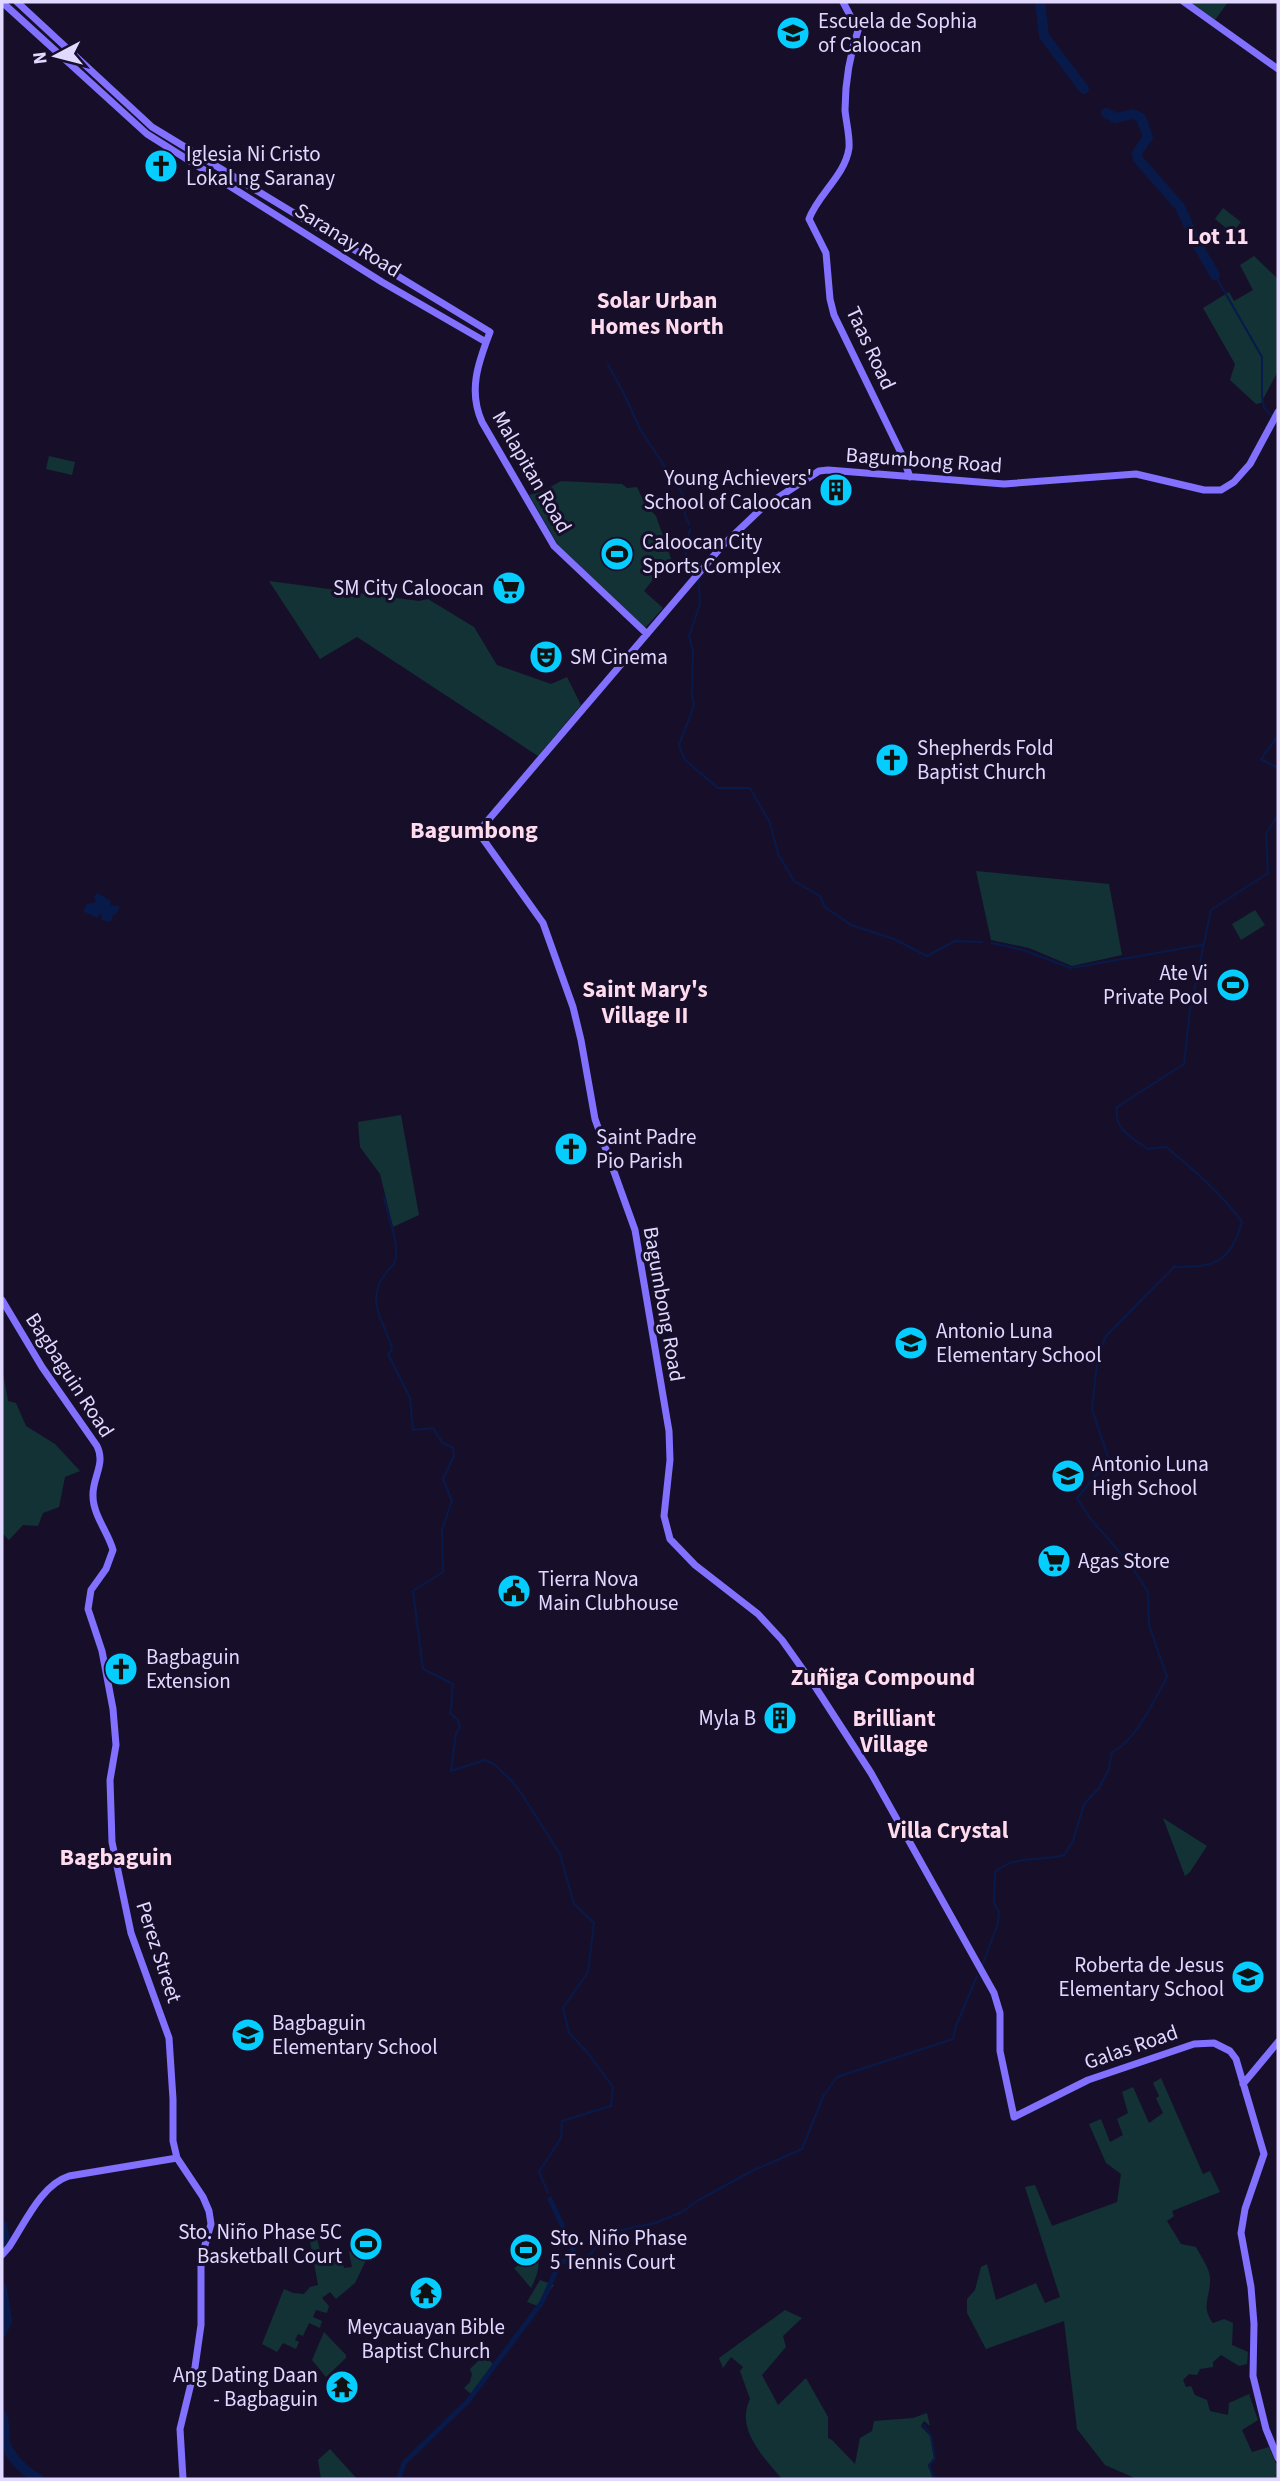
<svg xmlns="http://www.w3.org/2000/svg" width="1280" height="2481" viewBox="0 0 1280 2481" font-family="'Source Sans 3',sans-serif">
  <rect width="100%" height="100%" fill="#170f2a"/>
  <path fill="#123235" d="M1189,2H1228L1215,20Z
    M1223,208L1241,222L1232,233L1215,219Z
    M1254,256L1278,279V371L1261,403L1256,404L1230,380L1235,364L1203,308L1229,292L1234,301L1253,290L1240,265Z
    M49,456L75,462L72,475L46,469Z
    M561,481L622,484L627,488L637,487L646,506L656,516L674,567L670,572L652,559L645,569L655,577L644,591L663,608L645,628L558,545L529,495L543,491Z
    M269,581L419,601L428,599L474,627L497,665L551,684L567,677L581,705L538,756L357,637L320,659Z
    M976,871L1109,884L1122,955L1072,966L1029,948L991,940Z
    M1255,910L1265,925L1241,940L1232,924Z
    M401,1115L419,1215L393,1227L380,1174L360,1147L358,1122Z
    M2,1367L8,1401L16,1403L26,1426L55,1444L80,1471L65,1477L59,1507L43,1513L38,1526L23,1525L9,1540L2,1533Z
    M1163,1818L1207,1846L1190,1872L1185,1876Z
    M1161,2078L1203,2174L1210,2171L1220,2192L1172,2211L1174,2216L1167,2221L1181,2244L1196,2247C1200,2255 1210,2269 1210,2278C1211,2296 1200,2307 1213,2323L1224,2319L1233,2323L1232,2345L1248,2352L1247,2364L1239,2366L1221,2355L1213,2362V2367L1200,2369L1197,2375L1189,2374L1183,2380L1186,2387L1191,2386L1195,2395L1207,2400L1210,2411L1228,2415L1229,2403L1249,2394L1258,2420L1242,2430L1252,2452L1269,2447L1278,2468V2479H1137L1105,2465L1077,2429L1064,2321L986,2349L967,2313V2299L975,2290L981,2267L987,2264L996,2300L1036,2283L1045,2303L1060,2297L1025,2187L1035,2185L1052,2226L1117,2202L1121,2174L1106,2163L1089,2124L1101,2119L1110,2142L1123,2135L1117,2119L1128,2113L1122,2092L1133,2087L1149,2123L1163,2113L1156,2098L1159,2096L1153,2083Z
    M522,2234H525C539,2258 544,2262 531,2288L514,2268L524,2262L513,2242Z
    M363,2235L374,2244L355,2283L336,2299L330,2292L322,2298L329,2306L327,2313L316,2310L313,2317L322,2321L320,2328L309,2323L303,2336L298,2334L295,2340L299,2342L296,2349L283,2343L277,2352L262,2344L284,2289L293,2293L304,2294L310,2287L318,2285L310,2241L317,2239L323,2262L342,2259L344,2268L352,2267L349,2252L359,2245Z
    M540,2280L554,2285L538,2306L527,2302Z
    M785,2310L802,2318L783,2336L786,2347L762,2375L778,2405L806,2378L828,2417V2438L832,2440L855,2464L860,2438L872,2431L874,2421L913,2418L927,2413L930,2426L924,2421L921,2426L930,2436L934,2458L928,2465L933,2479H782C764,2457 735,2430 750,2399L740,2371L743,2367L731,2357L723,2368L719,2358Z
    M324,2332L346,2355V2358L326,2377L312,2360Z
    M481,2358L484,2360L487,2358L493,2364L471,2394L464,2388L470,2382L472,2374L470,2369Z
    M330,2449L357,2479H321L318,2460Z"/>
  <path fill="#081a4a" d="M97,893L111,901L110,905L120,906L116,914L113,915L111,922L102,920L101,913L97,918L83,911L87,904L96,902L94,897Z"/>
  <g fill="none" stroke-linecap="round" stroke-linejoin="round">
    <path stroke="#081a4a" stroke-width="2" d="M1215,275L1262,357V396L1264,408L1272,416
      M608,365L624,394L640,429L684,496L685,515L689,524
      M690,529C686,547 681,558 695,572
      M698,577L700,604L689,636L693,651L692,692L694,706L679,745L685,760L718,788H750L770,823L778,854L794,881L820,896L825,907L851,925L894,939L927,956L955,941L982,942
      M1278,736L1261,759L1278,768
      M992,943L1023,950L1071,968L1202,945
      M384,1197C388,1215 397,1237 396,1256C396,1265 390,1267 386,1273C366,1298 381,1318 391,1344L392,1350L388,1354L410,1398L413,1430L433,1428L442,1442L453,1448L454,1456L443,1479L452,1501L442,1529L443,1572L413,1591L423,1669L453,1684C451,1694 453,1703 450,1713L458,1720L460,1728L456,1733L451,1771L485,1760L495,1765L513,1782L523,1796L560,1854L574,1904L594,1923L588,1972L563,2008L569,2033L587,2052L613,2087L611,2106L562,2121L561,2138L539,2172L548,2193
      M982,1966L998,1923L999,1912L994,1903L995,1872C1016,1854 1039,1862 1064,1855L1073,1841L1084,1804L1099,1788L1109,1769L1112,1752C1135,1742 1155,1699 1167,1677L1149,1625L1148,1592L1130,1564L1089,1517L1077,1498L1109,1460L1092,1409L1098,1355L1106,1336L1174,1267C1215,1267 1229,1264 1242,1222C1222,1194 1193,1169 1166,1147L1148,1149C1131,1137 1114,1130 1117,1107L1184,1064L1190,1010L1211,910L1268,873L1266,834L1278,815
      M573,2256L583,2258L591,2254C595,2245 604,2243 607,2233L655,2223L682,2212L697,2201L752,2171L802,2149L824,2095L837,2077L953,2039L956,2026L977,1976
      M924,2425L931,2436L935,2458L929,2466L935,2479"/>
    <path stroke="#081a4a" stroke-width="5" d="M399,2479L404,2463L468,2401L542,2302L560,2262L566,2261L570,2254L573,2256V2249L550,2199"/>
    <path stroke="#081a4a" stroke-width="10" d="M1040,2L1044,36L1084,89
      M1106,113L1116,118L1133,114L1141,118L1148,137L1137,153L1138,159L1180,207L1198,246L1215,275
      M2,2225L5,2239L3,2247
      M2,2288L7,2321L2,2332
      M2,2416C6,2425 3,2436 6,2445C12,2459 26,2473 39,2479"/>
    <path stroke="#8270ff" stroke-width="7" d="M2,2L147,134L382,282L486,342
      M17,2L152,127L490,332C478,363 468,391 482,422L554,546L647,634
      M843,2L853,21L860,24C850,53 845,79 845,110C846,122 850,136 849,148C845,176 818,194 809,219L826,253L830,299L834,315L902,455L910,477
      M1184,2L1278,69
      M1278,412L1250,464L1234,482L1221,490H1204L1136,474L1004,484L828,470L819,471L762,508L722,546L478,832L543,923L573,1007L581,1040L595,1119L635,1230L669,1431L670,1460L664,1516L670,1539L695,1565L758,1614L782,1640L816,1688L871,1773L994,1993L1000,2013V2051L1014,2117L1088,2080L1194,2044L1214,2043L1230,2051L1236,2059L1264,2154L1245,2209L1241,2233L1251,2287L1254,2324L1253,2376L1266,2429L1278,2458
      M2,1300L42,1367L97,1446C106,1464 92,1478 93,1496C93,1515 108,1532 113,1550L106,1569L91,1590L88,1609L102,1651L113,1709L116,1745L110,1780L112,1842L131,1933L169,2038L173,2099V2141L177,2158L203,2197L209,2211L211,2224L201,2259V2325L195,2367L180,2429L183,2479
      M1243,2084L1278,2042
      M2,2255L9,2247C25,2223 41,2185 69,2176L177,2158"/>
  </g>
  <defs>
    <symbol id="school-disc" viewBox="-11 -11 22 22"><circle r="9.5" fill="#05cdff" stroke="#170f2a"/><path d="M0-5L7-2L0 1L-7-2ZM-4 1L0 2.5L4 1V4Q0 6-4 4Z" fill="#111"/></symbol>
    <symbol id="church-disc" viewBox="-11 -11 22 22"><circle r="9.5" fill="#05cdff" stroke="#170f2a"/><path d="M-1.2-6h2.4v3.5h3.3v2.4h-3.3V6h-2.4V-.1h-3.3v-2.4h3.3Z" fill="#111"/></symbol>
    <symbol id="building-disc" viewBox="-11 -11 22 22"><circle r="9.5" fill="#05cdff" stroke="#170f2a"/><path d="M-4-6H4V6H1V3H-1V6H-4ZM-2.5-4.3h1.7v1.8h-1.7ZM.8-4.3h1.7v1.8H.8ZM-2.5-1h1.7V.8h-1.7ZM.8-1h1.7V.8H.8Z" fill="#111"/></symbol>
    <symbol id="stadium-disc" viewBox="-11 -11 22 22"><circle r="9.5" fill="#05cdff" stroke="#170f2a"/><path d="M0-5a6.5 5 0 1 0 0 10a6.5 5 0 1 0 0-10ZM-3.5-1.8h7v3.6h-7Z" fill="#111"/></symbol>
    <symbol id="supermarket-disc" viewBox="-11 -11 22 22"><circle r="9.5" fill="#05cdff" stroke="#170f2a"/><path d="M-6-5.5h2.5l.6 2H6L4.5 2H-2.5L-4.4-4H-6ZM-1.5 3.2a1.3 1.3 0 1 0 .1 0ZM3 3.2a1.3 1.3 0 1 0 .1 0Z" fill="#111"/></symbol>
    <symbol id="theatre-disc" viewBox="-11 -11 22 22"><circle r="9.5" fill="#05cdff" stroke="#170f2a"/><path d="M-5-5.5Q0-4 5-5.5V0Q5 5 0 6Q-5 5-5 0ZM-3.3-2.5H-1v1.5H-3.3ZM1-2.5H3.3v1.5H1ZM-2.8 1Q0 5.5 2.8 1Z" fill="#111"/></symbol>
    <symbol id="civic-disc" viewBox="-11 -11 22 22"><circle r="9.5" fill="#05cdff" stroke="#170f2a"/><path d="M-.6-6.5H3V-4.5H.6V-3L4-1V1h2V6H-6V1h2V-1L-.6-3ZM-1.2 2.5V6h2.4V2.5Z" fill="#111"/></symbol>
    <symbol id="temple-disc" viewBox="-11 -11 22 22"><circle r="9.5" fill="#05cdff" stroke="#170f2a"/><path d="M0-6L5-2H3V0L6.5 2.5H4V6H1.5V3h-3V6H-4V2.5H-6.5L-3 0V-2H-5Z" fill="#111"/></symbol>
  </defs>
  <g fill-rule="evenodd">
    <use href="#school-disc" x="774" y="14" width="38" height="38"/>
    <use href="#church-disc" x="142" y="147" width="38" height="38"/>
    <use href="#building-disc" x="817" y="471" width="38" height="38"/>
    <use href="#stadium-disc" x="598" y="535" width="38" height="38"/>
    <use href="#supermarket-disc" x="490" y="569" width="38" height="38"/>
    <use href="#theatre-disc" x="527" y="638" width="38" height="38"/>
    <use href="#church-disc" x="873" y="741" width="38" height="38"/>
    <use href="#stadium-disc" x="1214" y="966" width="38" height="38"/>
    <use href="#church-disc" x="552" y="1130" width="38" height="38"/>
    <use href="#school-disc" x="892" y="1324" width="38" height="38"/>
    <use href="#school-disc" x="1049" y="1457" width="38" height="38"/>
    <use href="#supermarket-disc" x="1035" y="1542" width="38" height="38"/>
    <use href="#civic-disc" x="495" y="1572" width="38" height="38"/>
    <use href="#church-disc" x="102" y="1650" width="38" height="38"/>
    <use href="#building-disc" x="761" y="1699" width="38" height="38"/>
    <use href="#school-disc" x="1229" y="1958" width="38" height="38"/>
    <use href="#school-disc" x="229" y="2016" width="38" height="38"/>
    <use href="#stadium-disc" x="347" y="2225" width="38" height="38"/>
    <use href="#stadium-disc" x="507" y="2231" width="38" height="38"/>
    <use href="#temple-disc" x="407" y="2274" width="38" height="38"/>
    <use href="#temple-disc" x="323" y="2368" width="38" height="38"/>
  </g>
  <g text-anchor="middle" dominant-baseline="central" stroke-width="6" stroke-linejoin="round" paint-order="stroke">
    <g font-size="21" fill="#e1d9ff" stroke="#170f2a" text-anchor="start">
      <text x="818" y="21">Escuela de Sophia<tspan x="818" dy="24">of Caloocan</tspan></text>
      <text x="186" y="154">Iglesia Ni Cristo<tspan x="186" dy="24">Lokal ng Saranay</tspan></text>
      <text x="812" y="478" text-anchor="end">Young Achievers'<tspan x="812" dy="24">School of Caloocan</tspan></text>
      <text x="642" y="542">Caloocan City<tspan x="642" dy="24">Sports Complex</tspan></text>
      <text x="484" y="588" text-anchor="end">SM City Caloocan</text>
      <text x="570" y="657">SM Cinema</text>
      <text x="917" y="748">Shepherds Fold<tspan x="917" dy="24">Baptist Church</tspan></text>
      <text x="1208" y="973" text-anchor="end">Ate Vi<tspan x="1208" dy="24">Private Pool</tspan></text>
      <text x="596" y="1137">Saint Padre<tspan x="596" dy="24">Pio Parish</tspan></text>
      <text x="936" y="1331">Antonio Luna<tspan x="936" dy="24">Elementary School</tspan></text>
      <text x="1092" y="1464">Antonio Luna<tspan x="1092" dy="24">High School</tspan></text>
      <text x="1078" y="1561">Agas Store</text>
      <text x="538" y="1579">Tierra Nova<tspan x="538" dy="24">Main Clubhouse</tspan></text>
      <text x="146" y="1657">Bagbaguin<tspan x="146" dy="24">Extension</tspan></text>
      <text x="756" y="1718" text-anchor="end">Myla B</text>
      <text x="1224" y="1965" text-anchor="end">Roberta de Jesus<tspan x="1224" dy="24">Elementary School</tspan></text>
      <text x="272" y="2023">Bagbaguin<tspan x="272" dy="24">Elementary School</tspan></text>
      <text x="342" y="2232" text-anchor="end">Sto. Niño Phase 5C<tspan x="342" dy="24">Basketball Court</tspan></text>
      <text x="550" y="2238">Sto. Niño Phase<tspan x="550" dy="24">5 Tennis Court</tspan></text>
      <text x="426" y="2327" text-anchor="middle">Meycauayan Bible<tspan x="426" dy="24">Baptist Church</tspan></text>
      <text x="318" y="2375" text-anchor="end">Ang Dating Daan<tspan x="318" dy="24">- Bagbaguin</tspan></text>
    </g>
    <g font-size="21" fill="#e1d9ff" stroke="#170f2a">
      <text transform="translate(348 240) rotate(32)">Saranay Road</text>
      <text transform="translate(871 348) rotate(65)">Taas Road</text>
      <text transform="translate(924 460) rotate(4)">Bagumbong Road</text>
      <text transform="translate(532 472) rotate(60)">Malapitan Road</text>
      <text transform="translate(664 1304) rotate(80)">Bagumbong Road</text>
      <text transform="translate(70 1375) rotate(57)">Bagbaguin Road</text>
      <text transform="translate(159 1952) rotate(72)">Perez Street</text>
      <text transform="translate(1131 2047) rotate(-19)">Galas Road</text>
    </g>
    <g font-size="23" font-weight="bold" fill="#ffdbee" stroke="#170f2a">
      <text x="1218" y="236">Lot 11</text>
      <text x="657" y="300">Solar Urban<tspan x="657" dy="26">Homes North</tspan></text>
      <text x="645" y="989">Saint Mary's<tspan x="645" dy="26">Village II</tspan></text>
      <text x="883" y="1677">Zuñiga Compound</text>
      <text x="894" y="1718">Brilliant<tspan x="894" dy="26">Village</tspan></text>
      <text x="948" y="1830">Villa Crystal</text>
    </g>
    <g font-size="24" font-weight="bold" fill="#ffdbee" stroke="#170f2a">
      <text x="474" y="830">Bagumbong</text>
      <text x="116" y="1857">Bagbaguin</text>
    </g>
  </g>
  <rect width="1280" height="2481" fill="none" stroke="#e1d9ff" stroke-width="7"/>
  <g transform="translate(56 56) rotate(263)" stroke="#170f2a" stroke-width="5" paint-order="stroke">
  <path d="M0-5L12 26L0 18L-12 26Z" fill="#e1d9ff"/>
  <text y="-10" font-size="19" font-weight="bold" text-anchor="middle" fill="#e1d9ff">N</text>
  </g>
</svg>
